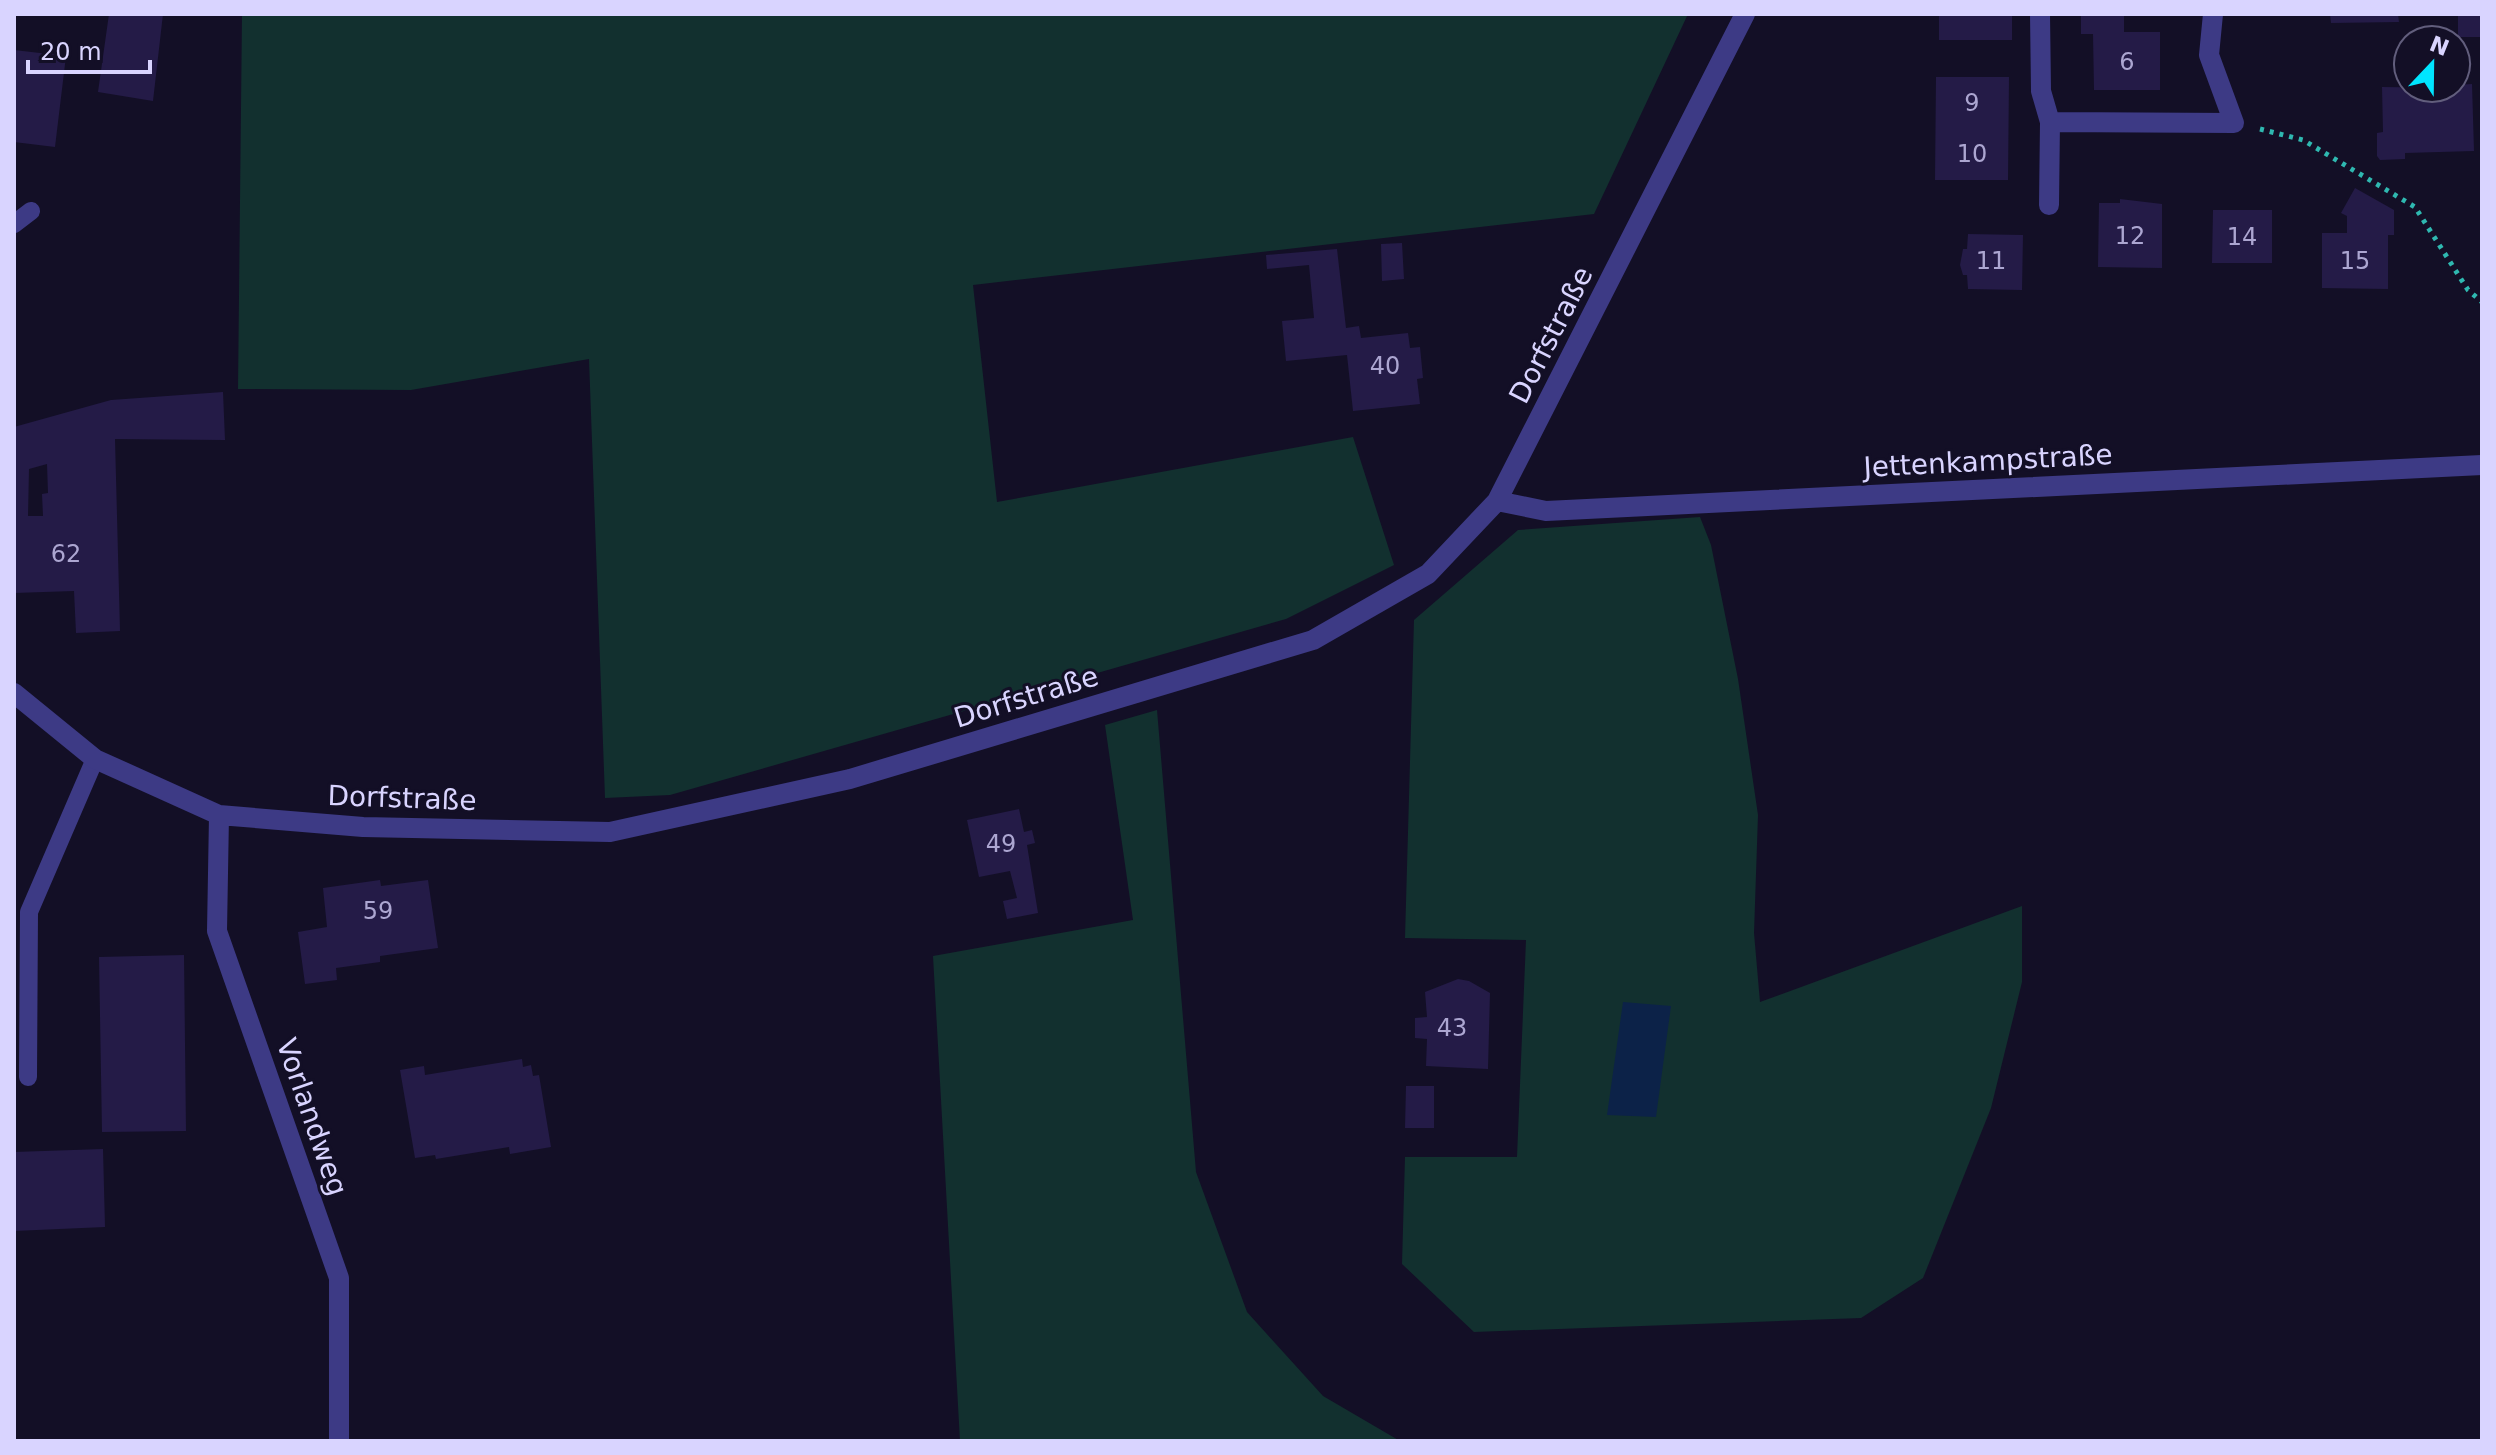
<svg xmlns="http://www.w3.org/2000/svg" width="2496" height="1455" viewBox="0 0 2496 1455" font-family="'DejaVu Sans',sans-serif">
  <rect width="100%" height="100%" fill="#130f26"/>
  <path fill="#12302f" d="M242,14H1688L1594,214L973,285L997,502L1353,437L1394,565L1286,619L670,795L605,798L589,359L411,390L238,389Z
    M1700,517L1711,545L1738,679L1758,815L1754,933L1760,1002L2022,906V982L1991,1108L1923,1278L1861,1318L1474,1332L1402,1264L1405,1157H1517L1526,940L1405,938L1414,620L1518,530Z
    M1157,710L1196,1172L1247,1312L1323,1396L1400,1441H960L933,956L1133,920L1105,725Z"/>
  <path fill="#0c2248" d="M1623,1002L1671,1006L1656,1117L1607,1115Z"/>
  <path fill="#241b47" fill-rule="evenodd" d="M109,14H163L153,101L98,92Z
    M1939,14H2012V40H1939Z
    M2081,14H2124V32H2160V90H2094L2093,34H2081Z
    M2330,14H2398L2399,22L2331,23Z
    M2458,14H2482V37H2458Z
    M14,50L66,56L55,147L14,142Z
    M1936,77H2009L2008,180H1935Z
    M2472,84L2474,151L2405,153V159L2380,160L2377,156V133L2383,132L2382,87L2456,88V85Z
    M2355,188L2394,210V235H2388V289L2322,288V233H2347V216L2341,213Z
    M2120,199L2162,204V268L2098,267L2099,203H2120Z
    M2213,210H2272V263H2212Z
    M1968,234L2023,235L2022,290L1968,289L1967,275H1963L1960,265L1963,249H1967Z
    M1402,243L1404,279L1382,281L1381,244Z
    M1337,249L1346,328L1359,326L1361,338L1408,333L1410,348L1420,347L1423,378L1417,379L1420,404L1353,411L1347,355L1286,361L1282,321L1314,318L1309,265L1267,269L1266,255Z
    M223,392L225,440L115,439L120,631L76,633L74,591L14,593V427L111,400ZM47,464L48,493L42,494L43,516H28L29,469Z
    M1019,809L1024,832L1032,830L1035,843L1027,845L1038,913L1007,919L1003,901L1017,898L1010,871L979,877L967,820Z
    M380,880L381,886L428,880L438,948L380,956V962L336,968L337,980L305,984L298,932L327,927L323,888Z
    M184,955L186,1131L102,1132L99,957Z
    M1458,979L1469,981L1490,993L1488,1069L1426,1066L1427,1039L1415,1038V1018L1427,1017L1425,992Z
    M522,1059L523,1067L531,1065L533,1076L539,1075L551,1147L510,1154L509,1147L436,1159L435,1155L415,1158L400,1070L424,1066L425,1075Z
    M1406,1086H1434V1128H1405Z
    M103,1149L105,1227L14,1231V1152Z"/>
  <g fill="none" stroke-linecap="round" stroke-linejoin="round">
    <path stroke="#2fb8b0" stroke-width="5" stroke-dasharray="4 6" stroke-linecap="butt" d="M2260,129L2303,140L2415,207L2468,290L2482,302"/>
    <path stroke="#3d3a85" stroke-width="18" d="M14,224L31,211
      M28,1077L29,912L95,759"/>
    <path stroke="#3d3a85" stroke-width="20" d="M2040,14L2041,91L2050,122L2049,205
      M2050,122L2234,123L2209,55L2213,14
      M1497,501L1546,511L2482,465
      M14,693L95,759L219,815L363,827L610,832L850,779L1313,640L1428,574L1497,501L1745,14
      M219,815L217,931L339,1278V1441"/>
  </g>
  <g text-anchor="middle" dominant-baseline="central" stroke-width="6" stroke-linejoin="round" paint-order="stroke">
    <g font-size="24" fill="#aca6d1">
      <text x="2127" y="62">6</text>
      <text x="1972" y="103">9</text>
      <text x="1972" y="154">10</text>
      <text x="2130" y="236">12</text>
      <text x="2242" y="237">14</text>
      <text x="1991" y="261">11</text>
      <text x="2355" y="261">15</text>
      <text x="1385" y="366">40</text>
      <text x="66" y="554">62</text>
      <text x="1001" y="844">49</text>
      <text x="378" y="911">59</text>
      <text x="1452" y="1028">43</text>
    </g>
    <g font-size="28" fill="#d9d4ff" stroke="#130f26">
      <text transform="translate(1551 335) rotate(-63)">Dorfstraße</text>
      <text transform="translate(1988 461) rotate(-3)">Jettenkampstraße</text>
      <text transform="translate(1026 697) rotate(-17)">Dorfstraße</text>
      <text transform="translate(402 798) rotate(2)">Dorfstraße</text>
      <text transform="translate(312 1117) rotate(71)">Vorlandweg</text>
    </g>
  </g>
  <rect width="2496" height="1455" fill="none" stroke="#d9d4ff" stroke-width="32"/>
  <g transform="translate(2432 64) rotate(22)"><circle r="38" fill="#130f26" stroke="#625e7d" stroke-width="2"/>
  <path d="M0-6L14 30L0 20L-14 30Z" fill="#00e5ff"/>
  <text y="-12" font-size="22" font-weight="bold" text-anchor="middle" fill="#d9d4ff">N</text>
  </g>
  <path d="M28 60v12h122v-12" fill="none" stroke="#d9d4ff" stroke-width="4"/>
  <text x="40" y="60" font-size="24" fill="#d9d4ff" stroke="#130f26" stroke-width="6" paint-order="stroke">20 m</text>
</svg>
